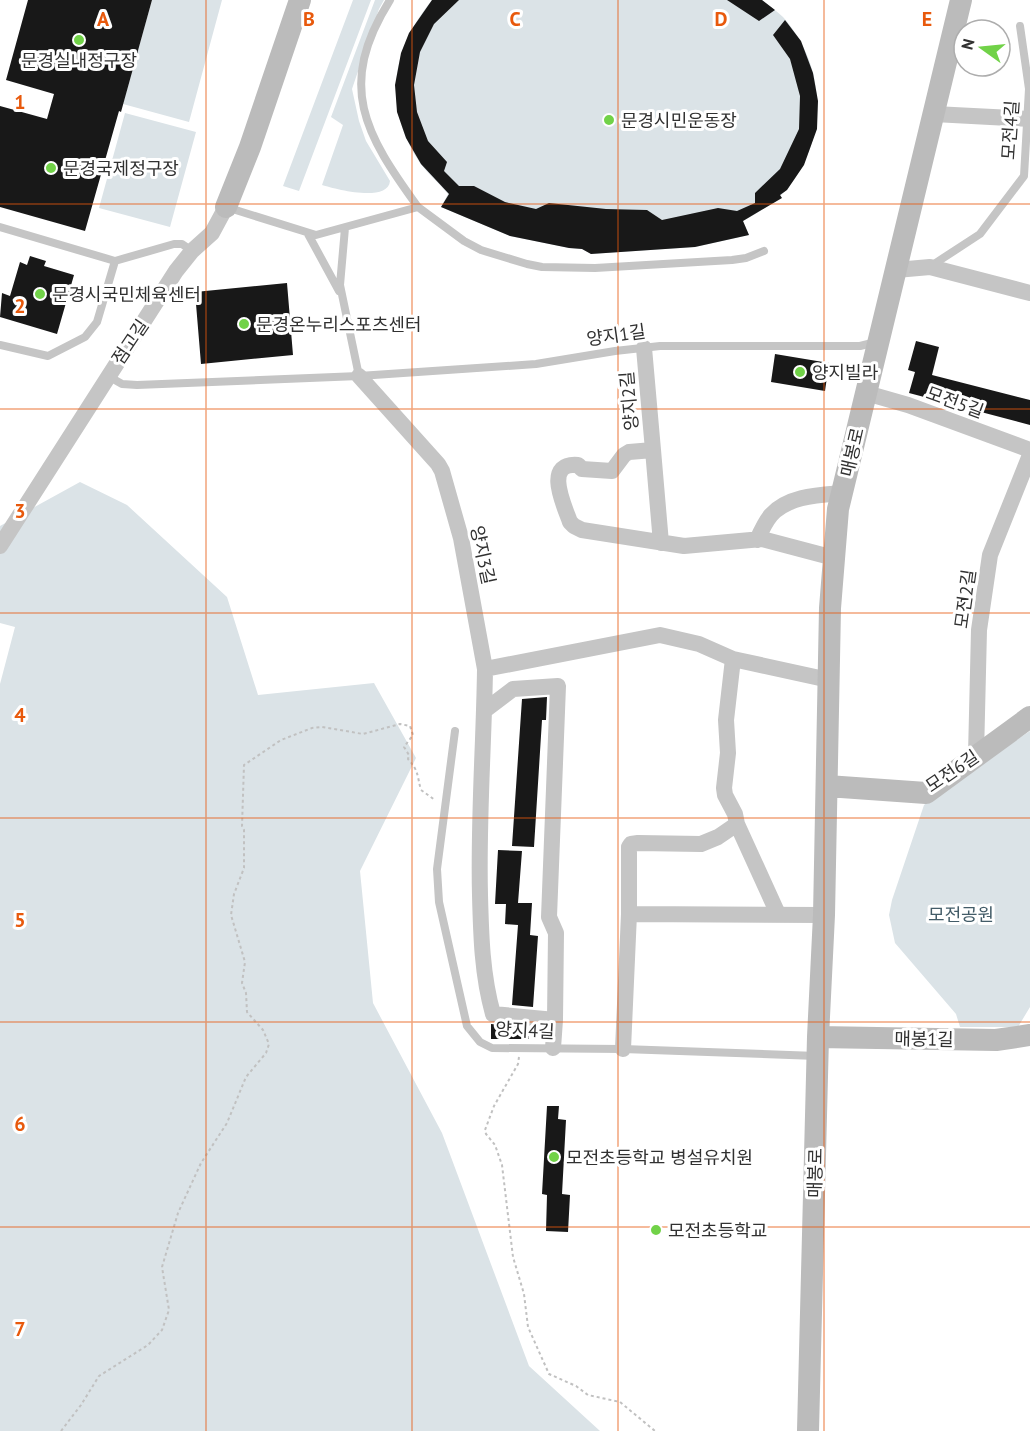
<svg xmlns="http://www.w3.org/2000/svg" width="1030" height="1431" viewBox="0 0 1030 1431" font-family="'PT Sans','Noto Sans KR',sans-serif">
  <rect width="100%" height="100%" fill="#fff"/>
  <path fill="#dbe3e7" d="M152,0H222L189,122L123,104Z
    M353,0H371L299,191L283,186Z
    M375,0H384L379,9L352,89L359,121L366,141L390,181C388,203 335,189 322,185L343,125L331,117Z
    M432,0H762C769,6 777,11 783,17C827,66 829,139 787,189C775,203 759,212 743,221L749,235L695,247L591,254L582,249L569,248L510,236L441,207L448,194C439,183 428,174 420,163C382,107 391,50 432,0Z
    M125,113L196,132L170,227L99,208Z
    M80,482L127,505L227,597L258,695L374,683L416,758L360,871L373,1003L442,1133L529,1366L600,1431H0V684L15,627L0,623V526Z
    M1030,731V1007L1018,1027H960L956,1014L895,943L889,915L892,900L924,805L945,787Z"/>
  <path fill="#181818" d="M28,0H152L121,112L119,111L85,231L0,207V106L47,119L54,94L6,80Z
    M432,0H459L434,24L420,52L414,85L417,112L428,141L447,162L444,171L459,186H474L505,202L536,209L549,203L606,209L647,210L662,220L718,208L737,211L755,203V193L780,169L799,129L800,96L790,59L773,35L785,20L801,41L813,73L818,101L817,129L804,165L787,190L780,195L782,198L743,221L749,235L695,247L591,254L582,249L569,248L510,236L441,207L449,194L421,164L406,138L397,112L395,85L401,53L409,33Z
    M727,0H762L775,10L759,21Z
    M30,256L46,261L44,266L74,275L57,334L0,317L2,293L10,296L20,262L27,265Z
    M287,283L293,355L201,364L195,292Z
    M916,341L939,347L932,375L1030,400V425L909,393L915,372L908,370Z
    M775,354L829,363L825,391L771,382Z
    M547,697L546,720H542L534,847L512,846L522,699Z
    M498,850L522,851L518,903H532L530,935L538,936L533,1007L512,1005L518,925L505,924L506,904H495Z
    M491,1024L529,1028V1039H491Z
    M547,1106H559L558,1119L566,1120L562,1194L570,1195L568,1232L546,1231L547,1195L542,1194Z"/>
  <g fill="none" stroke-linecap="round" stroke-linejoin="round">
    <path stroke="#c1c1c1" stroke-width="2" stroke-dasharray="3 3" stroke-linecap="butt" d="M519,1057L518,1064L494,1106L485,1130L486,1134L495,1145L502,1165L513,1257L524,1294L528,1327L549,1374L576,1386L588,1395L620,1402L655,1431
      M61,1431L81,1405L99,1376L148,1345L162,1330L169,1310L162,1267L178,1213L201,1163L227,1123L246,1077L266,1053L269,1044L263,1030L247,1012L246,993L242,983L245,962L231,915L234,894L244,868V830L242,826L244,765L281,740L312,728L322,727L363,734L400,724L410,726L413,735L404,747L409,755L408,759C419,771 417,776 421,790L435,800"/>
    <path stroke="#c5c5c5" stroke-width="8" d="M226,207L316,235L418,207C365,134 336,86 390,0
      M418,207L464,241L481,250L527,264L542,267L595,268L732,260L746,258L764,251
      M0,227L115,261L174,244H182L192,251
      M345,228L340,285L359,376
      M308,234L339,291
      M931,266L980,234L1024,176L1029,89L1020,26
      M0,345L48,356L85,337L97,322L115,261
      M108,376L122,384L137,385L359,376L536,364L615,351L660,346H860L876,342
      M455,731L437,869L439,902L467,1026L480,1042L492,1048L623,1049L817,1056"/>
    <path stroke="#c5c5c5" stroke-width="16" d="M934,114L1030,119
      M896,270L930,267L1030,293
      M644,348L653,450L629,452L624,455L612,471L582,469L578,465C543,462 564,505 570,522L574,526L582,530L684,546L762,539L834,558
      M359,376L438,464L442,471L461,538L485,669L660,635L699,644L733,659L829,680
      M866,393L908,405L1030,450
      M653,450L661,543
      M757,540C761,531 765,522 771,515C788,496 819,495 842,493
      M0,546L176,271L192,251L212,233L226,207
      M484,711L513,689L558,686L549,917L556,933L555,1020L493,1014C482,975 481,935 480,895C478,819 484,744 485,669
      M976,755L979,630L990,555L1030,455
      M737,824L778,914
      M629,914L824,915
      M553,1048L555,1020
      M623,1049L629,914V847L631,844L638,843L701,844L718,837L737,824L735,814L725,795L724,788L728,753L726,720L733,659"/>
    <path stroke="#bbb" stroke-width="22" d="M226,207L250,147L300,0
      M827,786L926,793L1030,717
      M818,1037L996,1040L1030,1035
      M808,1431L818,1037L824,915L830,608L838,509L961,0"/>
  </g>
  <path fill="none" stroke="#e8590c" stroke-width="1.5" stroke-opacity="0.55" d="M206,0V1431M412,0V1431M618,0V1431M824,0V1431M0,204H1030M0,409H1030M0,613H1030M0,818H1030M0,1022H1030M0,1227H1030"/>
  <g fill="#71d248" stroke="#fff" stroke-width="2">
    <circle cx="79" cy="40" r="6"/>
    <circle cx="609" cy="120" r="6"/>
    <circle cx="51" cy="168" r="6"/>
    <circle cx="40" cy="294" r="6"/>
    <circle cx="244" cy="324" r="6"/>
    <circle cx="800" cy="372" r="6"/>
    <circle cx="554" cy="1157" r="6"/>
    <circle cx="656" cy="1230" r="6"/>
  </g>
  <g text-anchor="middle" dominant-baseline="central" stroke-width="6" stroke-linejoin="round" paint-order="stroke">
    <g font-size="18" fill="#313131" stroke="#fff" text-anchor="start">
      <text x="79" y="60" text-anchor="middle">문경실내정구장</text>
      <text x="621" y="120">문경시민운동장</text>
      <text x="63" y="168">문경국제정구장</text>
      <text x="52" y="294">문경시국민체육센터</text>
      <text x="256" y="324">문경온누리스포츠센터</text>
      <text x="812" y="372">양지빌라</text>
      <text x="566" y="1157">모전초등학교 병설유치원</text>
      <text x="668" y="1230">모전초등학교</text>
    </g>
    <g font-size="18" fill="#313131" stroke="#fff">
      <text transform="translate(1010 130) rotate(-86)">모전4길</text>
      <text transform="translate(616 335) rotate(-8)">양지1길</text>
      <text transform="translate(130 342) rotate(-56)">점고길</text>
      <text transform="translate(629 401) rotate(-95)">양지2길</text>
      <text transform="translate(955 402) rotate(20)">모전5길</text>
      <text transform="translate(852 452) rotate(-77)">매봉로</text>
      <text transform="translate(483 555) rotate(78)">양지3길</text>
      <text transform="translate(965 599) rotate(-82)">모전2길</text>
      <text transform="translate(952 771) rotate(-34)">모전6길</text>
      <text transform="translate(525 1030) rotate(3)">양지4길</text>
      <text transform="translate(924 1039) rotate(1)">매봉1길</text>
      <text transform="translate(815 1173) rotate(-89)">매봉로</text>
    </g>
    <g font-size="18" fill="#435c68" stroke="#fff">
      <text x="961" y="914">모전공원</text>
    </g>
  </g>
  <g font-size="20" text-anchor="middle" font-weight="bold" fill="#e8590c" stroke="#fff" stroke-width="6" stroke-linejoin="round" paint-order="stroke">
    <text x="103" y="26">A</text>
    <text x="309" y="26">B</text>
    <text x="515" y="26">C</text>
    <text x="721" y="26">D</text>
    <text x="927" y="26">E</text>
    <text x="20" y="109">1</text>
    <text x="20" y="313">2</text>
    <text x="20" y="518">3</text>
    <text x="20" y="722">4</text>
    <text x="20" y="927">5</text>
    <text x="20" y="1131">6</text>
    <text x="20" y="1336">7</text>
  </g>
  <g transform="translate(982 48) rotate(285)"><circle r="28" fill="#ffffff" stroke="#adadad" stroke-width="1.5"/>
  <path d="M0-4.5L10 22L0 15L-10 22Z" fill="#71d248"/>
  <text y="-9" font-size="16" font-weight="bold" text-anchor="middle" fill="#313131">N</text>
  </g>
</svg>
